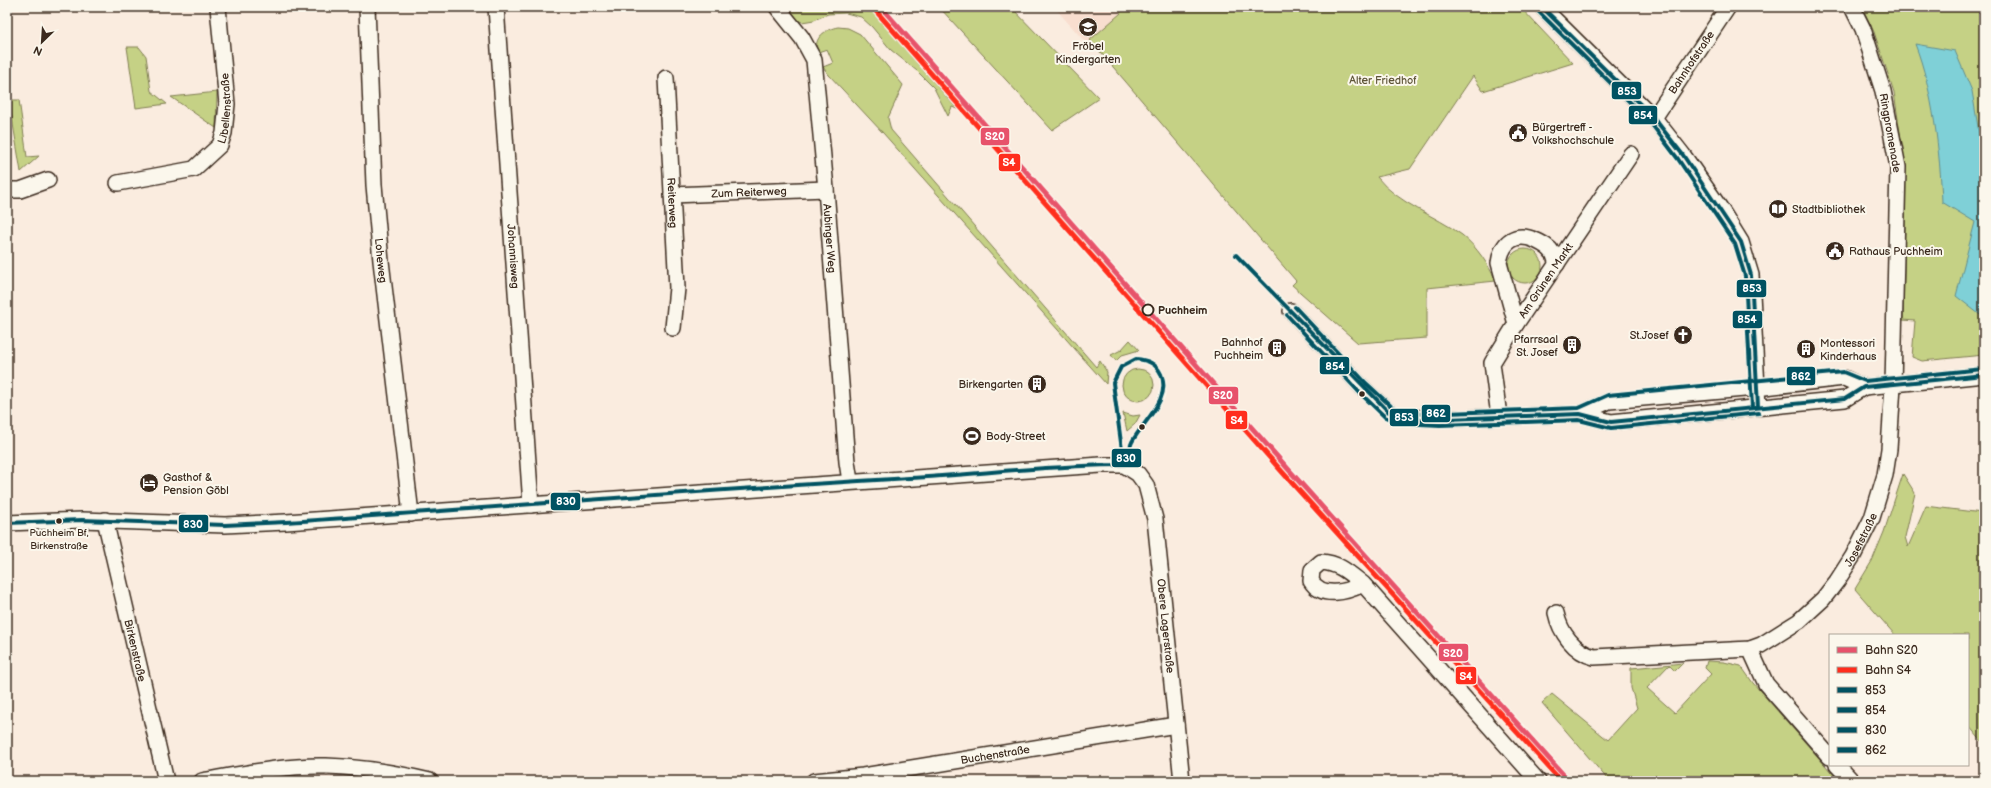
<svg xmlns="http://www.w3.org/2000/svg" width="1991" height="788" viewBox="0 0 1991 788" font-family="'Balsamiq Sans',sans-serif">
  <rect width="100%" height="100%" fill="#faecdf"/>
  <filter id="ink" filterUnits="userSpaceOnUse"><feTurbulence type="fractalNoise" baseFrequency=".025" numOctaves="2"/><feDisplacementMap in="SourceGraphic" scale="8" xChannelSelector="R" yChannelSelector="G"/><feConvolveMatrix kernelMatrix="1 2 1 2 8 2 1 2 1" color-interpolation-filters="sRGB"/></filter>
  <g filter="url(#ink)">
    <path fill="#f8decf" d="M1054,7H1119L1121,13L1087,44Z"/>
    <path fill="#c5d185" stroke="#807e52" d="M784,7H868L957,109L952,107L948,116L934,88L917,71L891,50L872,27L861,17L846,13L828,14L814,20L802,22L791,18Z
      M939,7H1011L1099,98L1052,130Z
      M1119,7H1520L1573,63L1483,91L1473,76L1410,169L1377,177C1398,204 1435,215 1462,235C1477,247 1488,264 1496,281L1427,288V338L1358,343L1292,285L1296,281L1090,40L1121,13Z
      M1862,7H1984V355L1922,361L1912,357L1915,321L1903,320L1905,215L1903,153L1894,92L1874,32Z
      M838,27L848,28L860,34L903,85L888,118L891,130L1096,367L1100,361L1107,372L1106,384L883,133L829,75L823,67L833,63L827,49L818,52C812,38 826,29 838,27Z
      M127,47H139L146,56L151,91L167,104L136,108Z
      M217,92L216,128L171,97Z
      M9,100H19L27,157L39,156L21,172Z
      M1508 266a17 17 0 1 1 34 0a17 17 0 1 1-34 0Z
      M1130,340L1139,350L1122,355L1116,361L1111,355L1121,350Z
      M1122 385a16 16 0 1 1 32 0a16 16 0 1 1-32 0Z
      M1123,413L1133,416L1140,415L1135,424L1127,431Z
      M1903,474L1915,493L1905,537L1908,547L1926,506L1982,513L1984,525V744L1968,725V635H1895L1855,589L1872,561L1884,532Z
      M1707,661L1724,662L1741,666L1753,683L1839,781H1609L1542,703L1552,694L1608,740L1637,708L1631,688V668L1683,663L1675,671L1669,665L1647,688L1675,713L1711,674L1705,668Z"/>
    <path fill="#7fd0d7" stroke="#648e8d" d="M1915,44L1955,51L1972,91L1981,145L1984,151V318L1956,296L1975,222L1942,202C1940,153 1933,90 1915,44Z"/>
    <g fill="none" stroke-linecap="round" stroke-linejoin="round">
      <defs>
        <g id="minor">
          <path id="s1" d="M367,7L374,185L381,261L411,514"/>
          <path id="s2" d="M496,7L531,505"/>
          <path id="s3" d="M777,7L802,38L814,60L826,189L847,462L850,481"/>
          <path d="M1542,7L1654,118L1683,155L1720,208L1741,242L1751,275L1758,407"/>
          <path id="s4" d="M666,78L677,288L673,328"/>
          <path id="s5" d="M1654,118L1728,7"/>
          <path id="s6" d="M118,183L194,169L220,145L224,133L227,104L218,7"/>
          <path d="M7,190H20L48,180"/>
          <path id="s7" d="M672,195L826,189"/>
          <path d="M1291,311L1362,387L1389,412L1401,417L1440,419L1580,414L1611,422L1845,399L1864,387"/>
          <path d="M1516,324L1499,263C1502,241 1516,231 1537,241C1543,244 1549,247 1552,252C1555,255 1555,260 1557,264"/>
          <path d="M1580,414L1609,401L1756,388L1844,378L1864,387L1984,375"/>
          <path id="s8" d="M1499,416L1492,363L1516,324L1631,154"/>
          <path id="s9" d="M105,520L166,781"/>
          <path id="s10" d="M7,523L82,520L225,525L286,522L1101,465H1124L1138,474L1146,485L1155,519L1182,781"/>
          <path d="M1363,584C1347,592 1322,599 1311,581L1312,570L1321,562C1339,563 1349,573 1363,584L1538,781"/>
          <path id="s11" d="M1556,613C1560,632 1574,652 1594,657L1750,649L1761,645L1799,621L1823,599L1837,581L1853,556L1872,518L1885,475L1889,449L1893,385L1898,167L1883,91L1863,29L1852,7"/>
          <path d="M1750,649L1766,684L1830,757"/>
          <path d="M1837,765L1852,781"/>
          <path d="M202,781C242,774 285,765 326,766C361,767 396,773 430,781"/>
          <path id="s12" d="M814,781L863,776L1176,725"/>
        </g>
      </defs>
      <use href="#minor" stroke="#3b2a1e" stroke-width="18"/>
      <use href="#minor" stroke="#fbf7ec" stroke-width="15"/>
      <defs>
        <path id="bus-1" d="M1542,7L1654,118L1683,155L1741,242L1751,275L1758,407
          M1236,255L1389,412L1401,417L1422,420L1580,414L1611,422L1845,399L1864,387L1984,375"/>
        <path id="bus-2" d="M1538,11L1650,122L1678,159L1735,244L1745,276L1752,407
          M1287,315L1358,391L1385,417L1400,423L1440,425L1579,420L1611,428L1759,413"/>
        <path id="bus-3" d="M1136,359C1147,360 1156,363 1161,374C1172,399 1143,421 1132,442C1129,449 1127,457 1124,465L1113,383L1121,367Z
          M7,523L82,520L225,525L286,522C494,508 701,490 909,478C981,474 1052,465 1124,465"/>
        <path id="bus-4" d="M1295,307L1366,383L1392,407L1403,411L1422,414L1579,408L1608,395L1843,372L1865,381L1983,369"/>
      </defs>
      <use href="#bus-1" stroke="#fbf7ec" stroke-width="7"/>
      <use href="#bus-2" stroke="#fbf7ec" stroke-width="7"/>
      <use href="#bus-3" stroke="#fbf7ec" stroke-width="7"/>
      <use href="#bus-4" stroke="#fbf7ec" stroke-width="7"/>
      <use href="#bus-1" stroke="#005262" stroke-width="4"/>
      <use href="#bus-2" stroke="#005262" stroke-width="4"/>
      <use href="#bus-3" stroke="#005262" stroke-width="4"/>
      <use href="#bus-4" stroke="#005262" stroke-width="4"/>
      <defs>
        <path id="rail-1" d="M881,7L1297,479L1569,781"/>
        <path id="rail-2" d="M876,11L1292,483L1561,781"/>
      </defs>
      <use href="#rail-1" stroke="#fbf7ec" stroke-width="8"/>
      <use href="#rail-2" stroke="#fbf7ec" stroke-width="8"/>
      <use href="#rail-1" stroke="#e7526b" stroke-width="5"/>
      <use href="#rail-2" stroke="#ff2d1d" stroke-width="5"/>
    </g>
  </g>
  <defs>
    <symbol id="school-disc" viewBox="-11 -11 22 22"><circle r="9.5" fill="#3b2a1e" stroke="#fbf7ec"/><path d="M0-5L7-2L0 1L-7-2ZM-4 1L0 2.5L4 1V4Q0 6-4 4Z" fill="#fff"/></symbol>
    <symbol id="civic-disc" viewBox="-11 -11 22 22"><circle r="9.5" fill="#3b2a1e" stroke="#fbf7ec"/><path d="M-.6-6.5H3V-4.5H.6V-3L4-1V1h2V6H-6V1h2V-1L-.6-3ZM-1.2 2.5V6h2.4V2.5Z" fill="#fff"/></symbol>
    <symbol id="library-disc" viewBox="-11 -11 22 22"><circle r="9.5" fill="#3b2a1e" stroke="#fbf7ec"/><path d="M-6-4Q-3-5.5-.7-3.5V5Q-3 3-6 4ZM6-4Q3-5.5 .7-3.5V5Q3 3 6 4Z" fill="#fff"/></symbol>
    <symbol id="church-disc" viewBox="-11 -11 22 22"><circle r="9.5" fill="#3b2a1e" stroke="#fbf7ec"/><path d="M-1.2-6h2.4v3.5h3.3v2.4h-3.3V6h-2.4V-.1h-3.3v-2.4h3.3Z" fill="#fff"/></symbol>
    <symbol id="building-disc" viewBox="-11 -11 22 22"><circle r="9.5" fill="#3b2a1e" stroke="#fbf7ec"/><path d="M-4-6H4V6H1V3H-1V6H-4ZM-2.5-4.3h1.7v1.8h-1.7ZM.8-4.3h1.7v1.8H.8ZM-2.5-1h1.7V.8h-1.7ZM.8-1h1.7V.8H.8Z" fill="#fff"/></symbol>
    <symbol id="stadium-disc" viewBox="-11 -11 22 22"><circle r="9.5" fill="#3b2a1e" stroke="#fbf7ec"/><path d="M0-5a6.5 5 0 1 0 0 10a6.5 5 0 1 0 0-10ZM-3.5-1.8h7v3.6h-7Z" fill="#fff"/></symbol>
    <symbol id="hotel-disc" viewBox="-11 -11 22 22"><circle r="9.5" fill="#3b2a1e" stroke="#fbf7ec"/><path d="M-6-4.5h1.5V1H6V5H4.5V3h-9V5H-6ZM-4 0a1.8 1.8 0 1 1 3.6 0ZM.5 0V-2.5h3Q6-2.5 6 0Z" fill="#fff"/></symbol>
  </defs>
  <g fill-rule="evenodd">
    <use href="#school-disc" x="1077" y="16" width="22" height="22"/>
    <use href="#civic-disc" x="1507" y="122" width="22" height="22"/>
    <use href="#library-disc" x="1767" y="198" width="22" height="22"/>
    <use href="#civic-disc" x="1824" y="240" width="22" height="22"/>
    <use href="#church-disc" x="1672" y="324" width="22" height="22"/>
    <use href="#building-disc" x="1561" y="334" width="22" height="22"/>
    <use href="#building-disc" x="1266" y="337" width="22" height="22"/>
    <use href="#building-disc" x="1795" y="338" width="22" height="22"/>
    <use href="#building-disc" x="1026" y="373" width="22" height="22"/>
    <use href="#stadium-disc" x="961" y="425" width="22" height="22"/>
    <use href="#hotel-disc" x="138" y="472" width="22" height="22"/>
  </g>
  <circle fill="#fbf7ec" stroke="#3b2a1e" stroke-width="2" cx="1148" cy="310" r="5.5"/>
  <g fill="#3b2a1e" stroke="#fbf7ec" stroke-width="1.5">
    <circle cx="1362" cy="394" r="3.5"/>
    <circle cx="1142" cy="427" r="3.5"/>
    <circle cx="59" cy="521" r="3.5"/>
  </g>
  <g text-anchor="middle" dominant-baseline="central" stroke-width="4" stroke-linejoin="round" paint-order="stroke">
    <g font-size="10" fill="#3b2a1e" stroke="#fbf7ec">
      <text x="59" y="533">Puchheim Bf,<tspan x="59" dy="13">Birkenstraße</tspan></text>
    </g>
    <g font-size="11" fill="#3b2a1e" stroke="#fbf7ec" text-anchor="start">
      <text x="1088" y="46" text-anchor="middle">Fröbel<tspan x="1088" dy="13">Kindergarten</tspan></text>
      <text x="1532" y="127">Bürgertreff -<tspan x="1532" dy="13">Volkshochschule</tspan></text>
      <text x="1792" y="209">Stadtbibliothek</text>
      <text x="1849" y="251">Rathaus Puchheim</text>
      <text x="1669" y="335" text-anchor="end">St.Josef</text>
      <text x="1558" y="339" text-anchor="end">Pfarrsaal<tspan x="1558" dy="13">St. Josef</tspan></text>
      <text x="1263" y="342" text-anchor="end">Bahnhof<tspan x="1263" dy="13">Puchheim</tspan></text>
      <text x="1820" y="343">Montessori<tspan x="1820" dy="13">Kinderhaus</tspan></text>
      <text x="1023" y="384" text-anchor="end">Birkengarten</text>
      <text x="986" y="436">Body-Street</text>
      <text x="163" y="477">Gasthof &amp;<tspan x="163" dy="13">Pension Göbl</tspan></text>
    </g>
    <g font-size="11" fill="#3b2a1e" stroke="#fbf7ec">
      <text stroke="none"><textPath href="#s5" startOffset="67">Bahnhofstraße</textPath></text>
      <text stroke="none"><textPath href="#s6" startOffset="150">Libellenstraße</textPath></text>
      <text transform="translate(1890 133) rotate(80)">Ringpromenade</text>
      <text stroke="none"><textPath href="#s7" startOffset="77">Zum Reiterweg</textPath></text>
      <text stroke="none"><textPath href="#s4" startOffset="125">Reiterweg</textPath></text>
      <text stroke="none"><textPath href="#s3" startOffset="244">Aubinger Weg</textPath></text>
      <text stroke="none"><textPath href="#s2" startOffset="250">Johannisweg</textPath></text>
      <text stroke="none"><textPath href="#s1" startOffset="254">Loheweg</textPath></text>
      <text stroke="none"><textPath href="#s8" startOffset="152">Am Grünen Markt</textPath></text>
      <text stroke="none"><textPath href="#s11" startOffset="377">Josefstraße</textPath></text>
      <text stroke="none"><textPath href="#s10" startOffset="1292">Obere Lagerstraße</textPath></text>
      <text stroke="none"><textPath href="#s9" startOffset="134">Birkenstraße</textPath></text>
      <text stroke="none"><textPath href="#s12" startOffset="183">Buchenstraße</textPath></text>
    </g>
    <g font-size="11" fill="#5e5438" stroke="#fbf7ec">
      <text x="1383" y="80">Alter Friedhof</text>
    </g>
    <g font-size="11" font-weight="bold" fill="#3b2a1e" stroke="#fbf7ec" text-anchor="start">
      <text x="1158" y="310">Puchheim</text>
    </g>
  </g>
  <g stroke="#fbf7ec" stroke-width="1.5">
    <rect x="1611" y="81" width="31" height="19" rx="4" fill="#005262"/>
    <rect x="1628" y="105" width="30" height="20" rx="4" fill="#005262"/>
    <rect x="980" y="127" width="30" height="19" rx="4" fill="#e7526b"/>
    <rect x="998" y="153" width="23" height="19" rx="4" fill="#ff2d1d"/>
    <rect x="1736" y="279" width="31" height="19" rx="4" fill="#005262"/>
    <rect x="1732" y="310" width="31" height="19" rx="4" fill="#005262"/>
    <rect x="1319" y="356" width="31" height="19" rx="4" fill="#005262"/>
    <rect x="1786" y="366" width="30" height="20" rx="4" fill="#005262"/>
    <rect x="1208" y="386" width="31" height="19" rx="4" fill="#e7526b"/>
    <rect x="1421" y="404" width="30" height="19" rx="4" fill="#005262"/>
    <rect x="1389" y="408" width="30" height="19" rx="4" fill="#005262"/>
    <rect x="1225" y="410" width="23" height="20" rx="4" fill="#ff2d1d"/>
    <rect x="1111" y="448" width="31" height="20" rx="4" fill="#005262"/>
    <rect x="550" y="492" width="31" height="19" rx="4" fill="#005262"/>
    <rect x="178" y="514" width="31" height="19" rx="4" fill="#005262"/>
    <rect x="1438" y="643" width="31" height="19" rx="4" fill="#e7526b"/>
    <rect x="1455" y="666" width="22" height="19" rx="4" fill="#ff2d1d"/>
  </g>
  <g font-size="11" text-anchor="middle" font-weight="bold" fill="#fff">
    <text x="1627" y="95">853</text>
    <text x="1643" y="119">854</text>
    <text x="995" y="140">S20</text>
    <text x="1009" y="166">S4</text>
    <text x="1752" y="292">853</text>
    <text x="1747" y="323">854</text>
    <text x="1335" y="370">854</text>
    <text x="1801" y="380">862</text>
    <text x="1223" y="399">S20</text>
    <text x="1436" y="417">862</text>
    <text x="1404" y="421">853</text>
    <text x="1237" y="424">S4</text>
    <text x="1126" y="462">830</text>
    <text x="566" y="505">830</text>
    <text x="193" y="528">830</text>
    <text x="1453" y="657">S20</text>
    <text x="1466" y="680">S4</text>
  </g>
  <rect width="1991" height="788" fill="none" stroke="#fbf7ec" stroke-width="24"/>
  <rect x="12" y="12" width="1967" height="764" fill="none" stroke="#3b2a1e" stroke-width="1.5" filter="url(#ink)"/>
  <rect x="1829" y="634" width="140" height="132" fill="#fbf7ec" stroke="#aea59a"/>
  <rect x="1837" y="647" width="20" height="6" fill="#e7526b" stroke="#aea59a"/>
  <text x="1865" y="654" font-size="12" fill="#3b2a1e">Bahn S20</text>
  <rect x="1837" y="667" width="20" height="6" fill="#ff2d1d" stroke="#aea59a"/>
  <text x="1865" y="674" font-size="12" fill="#3b2a1e">Bahn S4</text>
  <rect x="1837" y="687" width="20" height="6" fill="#005262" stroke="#aea59a"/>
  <text x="1865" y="694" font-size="12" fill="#3b2a1e">853</text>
  <rect x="1837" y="707" width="20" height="6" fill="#005262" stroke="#aea59a"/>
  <text x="1865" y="714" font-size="12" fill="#3b2a1e">854</text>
  <rect x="1837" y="727" width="20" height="6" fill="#005262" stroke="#aea59a"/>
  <text x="1865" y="734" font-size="12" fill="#3b2a1e">830</text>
  <rect x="1837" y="747" width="20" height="6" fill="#005262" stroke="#aea59a"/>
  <text x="1865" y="754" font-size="12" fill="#3b2a1e">862</text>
  <g transform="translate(42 42) rotate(205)" stroke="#fbf7ec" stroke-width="3" paint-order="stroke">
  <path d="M0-3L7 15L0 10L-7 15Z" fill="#3b2a1e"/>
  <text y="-6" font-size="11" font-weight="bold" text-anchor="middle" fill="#3b2a1e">N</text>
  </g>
</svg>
